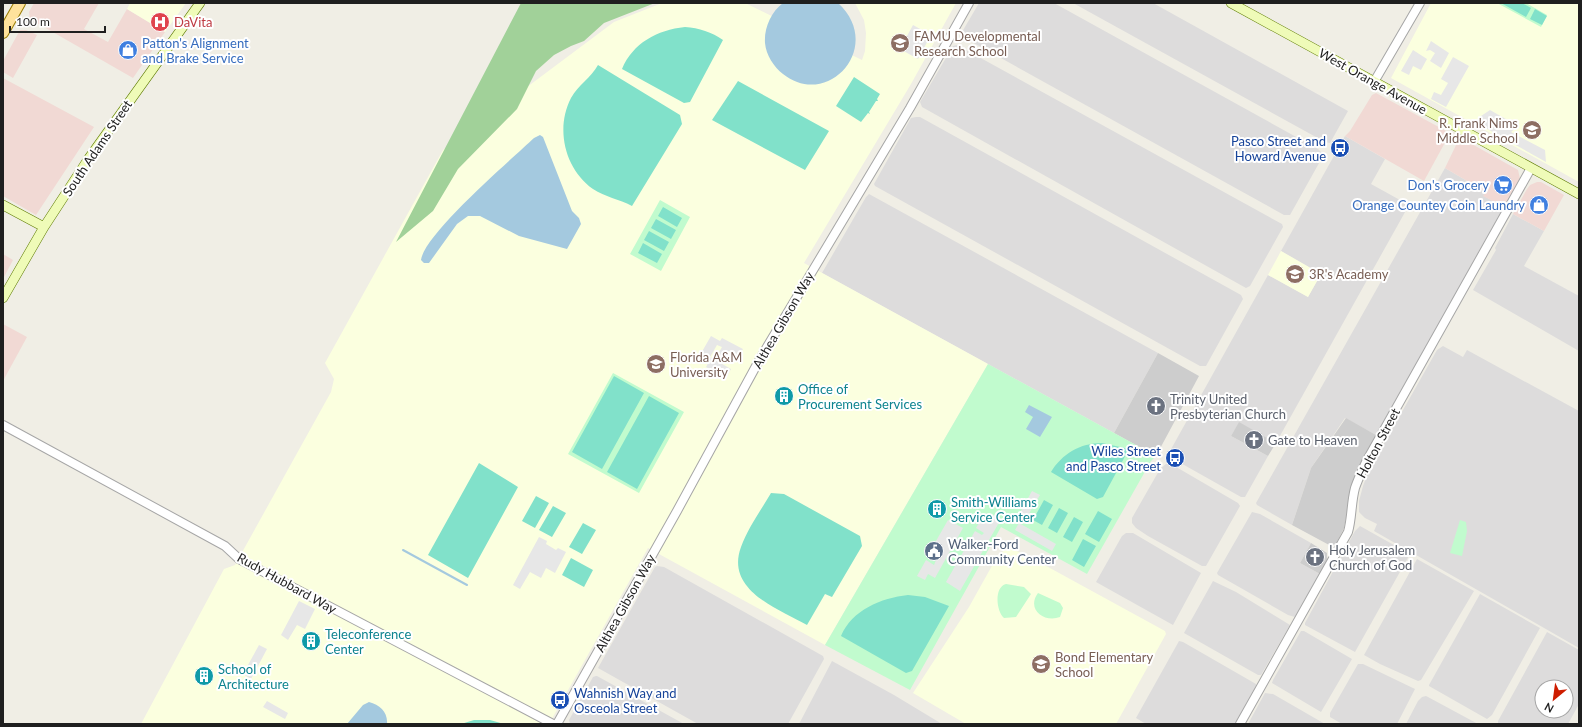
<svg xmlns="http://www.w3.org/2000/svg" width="1582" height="727" viewBox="0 0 1582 727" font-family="Lato,sans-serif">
  <rect width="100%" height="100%" fill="#f0eee5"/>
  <path fill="#dddcdc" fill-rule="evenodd" d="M979,3H1054L1318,149L1323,154V156L1290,215H1284L963,37L962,32Z
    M1073,3H1153L1348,111L1330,143L1325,142Z
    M957,45L1282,224L1283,227L1250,286L1246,288L922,107L920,102L950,51L953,46Z
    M916,117H920L1241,295L1243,299L1206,366H1200L875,186L874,184L911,118Z
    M1345,136L1385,159L1371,184L1409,205L1276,443L1239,423L1231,436L1268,456L1245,497H1241L1177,461L1171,457L1170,451L1268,275L1308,297L1321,274L1281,251Z
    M1445,168L1486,192L1484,196L1504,207L1376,435L1345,418L1311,468L1292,525L1257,505L1256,503Z
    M869,194L1158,353L1114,433L822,273L866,197Z
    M1513,214L1544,231L1524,266L1579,296V351L1473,290L1496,250L1495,248Z
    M1443,346L1463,357L1467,350L1579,411V648L1374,531L1377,524L1365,518L1359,512V501L1363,486L1369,470L1437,350Z
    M1166,464H1171L1238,503L1240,506L1206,566H1202L1148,536L1136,528L1132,523V518L1160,469Z
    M1252,512L1260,514L1311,543L1300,563L1320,574L1295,617L1288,615L1218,575L1217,573Z
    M1360,526L1410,554L1355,652L1305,625V623L1355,531Z
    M1126,533H1133L1201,573L1173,625L1096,582L1122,536Z
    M1417,559L1474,591L1421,680L1418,681L1380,664L1364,655Z
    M657,566L664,567L823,656L824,659L788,724H698L598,668L655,567Z
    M1213,581L1236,592L1290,625L1261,675H1258L1184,633Z
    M1480,594L1540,628L1492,715L1487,719L1429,686V685Z
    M1301,631H1304L1352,659L1321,712L1272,683L1273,680Z
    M1547,632L1579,650V704L1568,724H1498V721ZM1542,687H1566V711H1542Z
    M1179,641L1183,642L1256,684L1257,688L1236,724H1146L1136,718Z
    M832,661L894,695L942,724H799Z
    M1358,664H1363L1415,689L1397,724H1342L1330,717V713Z
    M596,676H597L684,724H570L569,720L593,677Z
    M1265,693L1273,694L1325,724H1248Z
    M1426,696L1428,697L1478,724H1406L1418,701L1422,697Z"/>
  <path fill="#f1d9d4" d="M34,3H99L84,29L108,42L127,9L165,32L133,78L30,19L29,12Z
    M20,30H26L37,35L13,78L3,72V61Z
    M3,78L94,127L36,215L3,196Z
    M1376,93L1448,132V137L1424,181L1345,136L1350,131L1372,95Z
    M1463,139L1518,170L1520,179L1504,207L1483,196L1486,192L1445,168L1458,141Z
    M1537,182H1541L1564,195L1544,231L1513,214L1527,189L1530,185Z
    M3,254L13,260L3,279Z
    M3,324L27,337L3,381Z"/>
  <path fill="#fbffdf" d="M130,3H186L165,32L127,9Z
    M662,3H745L862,60L865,51L866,33L864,20L855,3H956L911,84L804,263L988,364L825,645L648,548L549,724H141L224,569L235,565L331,392L334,379L325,363L443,150L614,22Z
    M1431,3H1579V182L1391,78Z
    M1281,251L1321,274L1308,297L1268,275Z
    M1010,548L1028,556L1165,631L1166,634L1116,724H966L913,693L969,607L998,555L1002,552Z"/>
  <path fill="#cdcdcd" d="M1158,353L1199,376L1156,456L1114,433Z
    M1346,418L1376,435L1354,477L1344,528L1336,544L1331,546L1292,525L1311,468Z
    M1239,422L1276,443L1268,456L1231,436Z
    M1311,543L1327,553V561L1320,574L1300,563Z"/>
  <path fill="#a1d199" d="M521,3H655L604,23L584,41L571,46L554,55L536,71L517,109L458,169L433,211L396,242Z"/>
  <path fill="#c1fbce" d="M1497,3H1526L1547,15L1541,27Z
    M660,200L690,217L661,271L630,254Z
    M988,364L1156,456L1151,461L1087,574L1001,527L910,690L825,645Z
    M613,373L684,412L639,493L568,454Z
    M1460,520L1466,522L1467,531L1462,556L1450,553Z
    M1006,584L1024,587L1031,594L1016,617L1004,618C996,611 994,587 1006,584Z
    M1038,593L1060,603L1063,608L1060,617C1044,623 1026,609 1038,593Z"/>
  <path fill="#81e1ca" d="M1501,3H1522L1531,8L1526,17Z
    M1535,9L1547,16L1542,25L1530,19Z
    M685,27C699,28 712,32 723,40L690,102L684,103L622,69C633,43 657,30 685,27Z
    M598,65L680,115L682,124L632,206C619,199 605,197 593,189C565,169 555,129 571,98C578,85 591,78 598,65Z
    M854,77L880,94L877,99L878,101H876L869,112L870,114L868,113L861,122L836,106Z
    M738,81L829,131L805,170L712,120Z
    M663,207L682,218L677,227L658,216Z
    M656,219L676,230L671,239L651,228Z
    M649,231L669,242L664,251L644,240Z
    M643,243L662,254L657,263L638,253Z
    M614,376L644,393L602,469L572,452Z
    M649,396L679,413L637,489L607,472Z
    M1102,443L1129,449L1103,497L1097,499L1051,472C1062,454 1080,443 1102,443Z
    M479,463L518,487L468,578L428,555Z
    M771,493L784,494L860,536L862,546L832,597L825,594L807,625C778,609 725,590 741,547C748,528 761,510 771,493Z
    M536,496L549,503L535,528L522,521Z
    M1044,500L1053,505L1042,525L1033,520Z
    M553,506L566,513L552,537L539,530Z
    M1059,508L1068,513L1057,533L1048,528Z
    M1098,511L1112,519L1099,542L1085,534Z
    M1074,517L1083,522L1072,542L1063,537Z
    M583,523L596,530L582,554L569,547Z
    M1083,539L1096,546L1084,567L1072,560Z
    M571,558L593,570L584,587L562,575Z
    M908,595L925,597L949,606L912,671L906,673L841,636C852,610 881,598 908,595Z
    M474,720H490L504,724H461Z"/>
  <path fill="#e7e7e7" d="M913,25L931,35L918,59L900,49Z
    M1431,41L1449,53L1441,68L1430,61L1435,53L1430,50L1426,51Z
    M1413,50L1427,59L1421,70L1413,66L1409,75L1401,71Z
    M1453,57L1469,66L1446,107L1431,99L1434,92L1441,95L1448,83L1441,79Z
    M1490,110L1518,126L1511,132L1545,150L1546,162L1482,126L1481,116Z
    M711,336L720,341L722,338L743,349L739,356L729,351L725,358L718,354L722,347L717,345L710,357L731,369L726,378L706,367L710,360L700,355Z
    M1032,491L1040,495L1024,522L1017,518Z
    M985,513L992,517L994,515L1001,519L960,591L946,582L975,531L982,535L984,533L976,528Z
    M948,520L963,528L935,578L928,574L925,580L917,576L926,560L934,565L936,560L928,555Z
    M1019,523L1056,544L1052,551L1015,530Z
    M539,537L547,541L546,544L556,550L558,548L566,552L555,573L546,568L541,578L530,572L520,589L513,585Z
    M299,601L315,609L305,629L297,625L288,640L281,635Z
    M259,645L267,649L251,679L243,674Z
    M267,701L288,713L285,719L263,707Z"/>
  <path fill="#a4c9df" d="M783,3H838C885,46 828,110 783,74C774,67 766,55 765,43C764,28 771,12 783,3Z
    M540,135L543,137L572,211L579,218L581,224L567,249L519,236L480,216H468L457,224L429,263H424L421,260C424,234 512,159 534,138Z
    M1029,405L1052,417L1040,437L1026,429L1033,417L1025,412Z
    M369,702C380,705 388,712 387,724H347L363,705Z"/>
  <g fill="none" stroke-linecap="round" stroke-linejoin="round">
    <path stroke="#a4c9df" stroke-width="2" d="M403,550L467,585"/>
    <defs>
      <path id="tertiary" d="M1374,82L1420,3
        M3,425L225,546L239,559L553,724
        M557,724L677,511L761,357L910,108L969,3
        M1240,724L1348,532C1352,518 1351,503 1355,488C1358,479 1362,471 1366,462L1531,168"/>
      <path id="secondary" d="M1231,3L1579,194
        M3,205L44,227
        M3,298L44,227L89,158L200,3"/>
      <path id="primary" d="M3,33L20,3"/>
    </defs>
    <use href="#tertiary" stroke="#a6a6a6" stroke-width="10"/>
    <use href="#secondary" stroke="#5d7b01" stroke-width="10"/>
    <use href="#primary" stroke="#9a7d00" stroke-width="12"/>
    <use href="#tertiary" stroke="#fff" stroke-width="8"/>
    <use href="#secondary" stroke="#effbb8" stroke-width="9"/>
    <use href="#primary" stroke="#ffe29c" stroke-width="10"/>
  </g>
  <defs>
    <symbol id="hospital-disc" viewBox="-11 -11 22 22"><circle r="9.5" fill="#e0444e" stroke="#fff"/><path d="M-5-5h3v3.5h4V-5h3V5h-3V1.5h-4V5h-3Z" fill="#fff"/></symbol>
    <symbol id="school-disc" viewBox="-11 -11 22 22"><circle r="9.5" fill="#8d6e63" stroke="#fff"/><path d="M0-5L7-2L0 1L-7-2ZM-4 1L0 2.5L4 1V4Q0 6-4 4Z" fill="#fff"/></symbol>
    <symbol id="shop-disc" viewBox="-11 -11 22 22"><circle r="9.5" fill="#3f7fe0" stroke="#fff"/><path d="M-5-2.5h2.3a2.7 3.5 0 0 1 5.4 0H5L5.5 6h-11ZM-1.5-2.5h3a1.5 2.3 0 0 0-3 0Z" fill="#fff"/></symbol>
    <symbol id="bus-disc" viewBox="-11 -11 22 22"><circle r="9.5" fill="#1a4fb4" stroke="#fff"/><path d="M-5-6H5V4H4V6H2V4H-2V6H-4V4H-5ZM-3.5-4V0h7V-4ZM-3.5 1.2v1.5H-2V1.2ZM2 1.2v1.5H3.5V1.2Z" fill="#fff"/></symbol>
    <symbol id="supermarket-disc" viewBox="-11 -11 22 22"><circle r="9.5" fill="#3f7fe0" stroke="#fff"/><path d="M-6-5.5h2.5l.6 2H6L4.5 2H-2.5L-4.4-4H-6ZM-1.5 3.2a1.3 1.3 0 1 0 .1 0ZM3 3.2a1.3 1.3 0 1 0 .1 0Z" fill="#fff"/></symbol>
    <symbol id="university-disc" viewBox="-11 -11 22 22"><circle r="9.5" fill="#8d6e63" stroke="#fff"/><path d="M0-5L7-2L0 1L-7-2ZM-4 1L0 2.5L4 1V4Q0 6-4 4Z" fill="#fff"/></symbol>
    <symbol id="building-disc" viewBox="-11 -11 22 22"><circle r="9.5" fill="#0f9aa8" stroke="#fff"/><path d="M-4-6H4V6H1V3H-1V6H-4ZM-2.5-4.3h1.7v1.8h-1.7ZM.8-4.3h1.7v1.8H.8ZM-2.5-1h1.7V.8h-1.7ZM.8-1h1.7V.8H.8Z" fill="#fff"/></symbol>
    <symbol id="church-disc" viewBox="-11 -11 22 22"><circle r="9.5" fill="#6b7280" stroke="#fff"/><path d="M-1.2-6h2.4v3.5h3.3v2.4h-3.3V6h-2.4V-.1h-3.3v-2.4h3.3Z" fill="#fff"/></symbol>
    <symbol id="civic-disc" viewBox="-11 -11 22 22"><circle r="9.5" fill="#5c6f8a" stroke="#fff"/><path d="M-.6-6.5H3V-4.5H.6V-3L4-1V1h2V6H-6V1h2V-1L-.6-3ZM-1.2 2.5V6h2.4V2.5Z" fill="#fff"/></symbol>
  </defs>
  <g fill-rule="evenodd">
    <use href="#hospital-disc" x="149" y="11" width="22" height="22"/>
    <use href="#school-disc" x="889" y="32" width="22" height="22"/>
    <use href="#shop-disc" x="117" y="39" width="22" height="22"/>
    <use href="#school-disc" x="1521" y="119" width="22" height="22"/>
    <use href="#bus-disc" x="1329" y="137" width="22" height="22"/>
    <use href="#supermarket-disc" x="1492" y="174" width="22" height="22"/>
    <use href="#shop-disc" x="1528" y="194" width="22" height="22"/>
    <use href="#school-disc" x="1284" y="263" width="22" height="22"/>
    <use href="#university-disc" x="645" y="353" width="22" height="22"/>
    <use href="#building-disc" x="773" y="385" width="22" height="22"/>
    <use href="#church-disc" x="1145" y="395" width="22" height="22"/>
    <use href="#church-disc" x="1243" y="429" width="22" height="22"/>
    <use href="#bus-disc" x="1164" y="447" width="22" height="22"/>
    <use href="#building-disc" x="926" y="498" width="22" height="22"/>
    <use href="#civic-disc" x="923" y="540" width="22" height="22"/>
    <use href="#church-disc" x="1304" y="546" width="22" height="22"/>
    <use href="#building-disc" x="300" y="630" width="22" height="22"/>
    <use href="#school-disc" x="1030" y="653" width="22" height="22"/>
    <use href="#building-disc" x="193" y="665" width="22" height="22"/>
    <use href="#bus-disc" x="549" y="689" width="22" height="22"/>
  </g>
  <g text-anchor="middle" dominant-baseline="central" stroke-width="4" stroke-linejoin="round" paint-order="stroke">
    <g font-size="13" fill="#be3a42" stroke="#fff" text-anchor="start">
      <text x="174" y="22">DaVita</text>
    </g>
    <g font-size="13" fill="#785e54" stroke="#fff" text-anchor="start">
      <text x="914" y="36">FAMU Developmental<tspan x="914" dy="15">Research School</tspan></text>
      <text x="1518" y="123" text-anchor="end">R. Frank Nims<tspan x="1518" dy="15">Middle School</tspan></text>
      <text x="1309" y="274">3R's Academy</text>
      <text x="670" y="357">Florida A&amp;M<tspan x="670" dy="15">University</tspan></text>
      <text x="1055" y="657">Bond Elementary<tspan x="1055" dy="15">School</tspan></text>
    </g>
    <g font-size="13" fill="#366cbe" stroke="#fff" text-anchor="end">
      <text x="142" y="43" text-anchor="start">Patton's Alignment<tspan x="142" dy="15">and Brake Service</tspan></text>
      <text x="1489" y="185">Don's Grocery</text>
      <text x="1525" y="205">Orange Countey Coin Laundry</text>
    </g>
    <g font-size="13" fill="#1f1f1f" stroke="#fff">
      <text transform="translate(1373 81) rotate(29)">West Orange Avenue</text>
      <text transform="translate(97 148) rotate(-56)">South Adams Street</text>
      <text transform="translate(783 320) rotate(-60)">Althea Gibson Way</text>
      <text transform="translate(1378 443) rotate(-62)">Holton Street</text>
      <text transform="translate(287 583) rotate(29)">Rudy Hubbard Way</text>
      <text transform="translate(625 603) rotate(-61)">Althea Gibson Way</text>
    </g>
    <g font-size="13" fill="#164399" stroke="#fff" text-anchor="end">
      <text x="1326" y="141">Pasco Street and<tspan x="1326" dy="15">Howard Avenue</tspan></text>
      <text x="1161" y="451">Wiles Street<tspan x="1161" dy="15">and Pasco Street</tspan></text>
      <text x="574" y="693" text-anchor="start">Wahnish Way and<tspan x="574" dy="15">Osceola Street</tspan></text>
    </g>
    <g font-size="13" fill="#0d838f" stroke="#fff" text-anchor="start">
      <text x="798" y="389">Office of<tspan x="798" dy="15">Procurement Services</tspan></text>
      <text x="951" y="502">Smith-Williams<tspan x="951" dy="15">Service Center</tspan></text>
      <text x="325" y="634">Teleconference<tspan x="325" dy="15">Center</tspan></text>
      <text x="218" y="669">School of<tspan x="218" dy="15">Architecture</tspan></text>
    </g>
    <g font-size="13" fill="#5b616d" stroke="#fff" text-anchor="start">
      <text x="1170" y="399">Trinity United<tspan x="1170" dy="15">Presbyterian Church</tspan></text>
      <text x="1268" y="440">Gate to Heaven</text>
      <text x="1329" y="550">Holy Jerusalem<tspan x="1329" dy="15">Church of God</tspan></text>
    </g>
    <g font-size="13" fill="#4e5e75" stroke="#fff" text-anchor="start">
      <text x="948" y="544">Walker-Ford<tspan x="948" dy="15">Community Center</tspan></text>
    </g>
  </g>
  <rect width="1582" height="727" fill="none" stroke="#1f1f1f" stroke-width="8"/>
  <g transform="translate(1554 699) rotate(209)"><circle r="19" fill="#ffffff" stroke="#a5a5a5"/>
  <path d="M0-3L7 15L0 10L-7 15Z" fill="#ce1d00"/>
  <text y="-6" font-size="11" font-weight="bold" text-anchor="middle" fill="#1f1f1f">N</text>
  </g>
  <path d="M10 26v6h95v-6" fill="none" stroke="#1f1f1f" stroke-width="2"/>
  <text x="16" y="26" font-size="12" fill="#1f1f1f" stroke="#ffffff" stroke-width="3" paint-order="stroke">100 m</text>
</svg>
